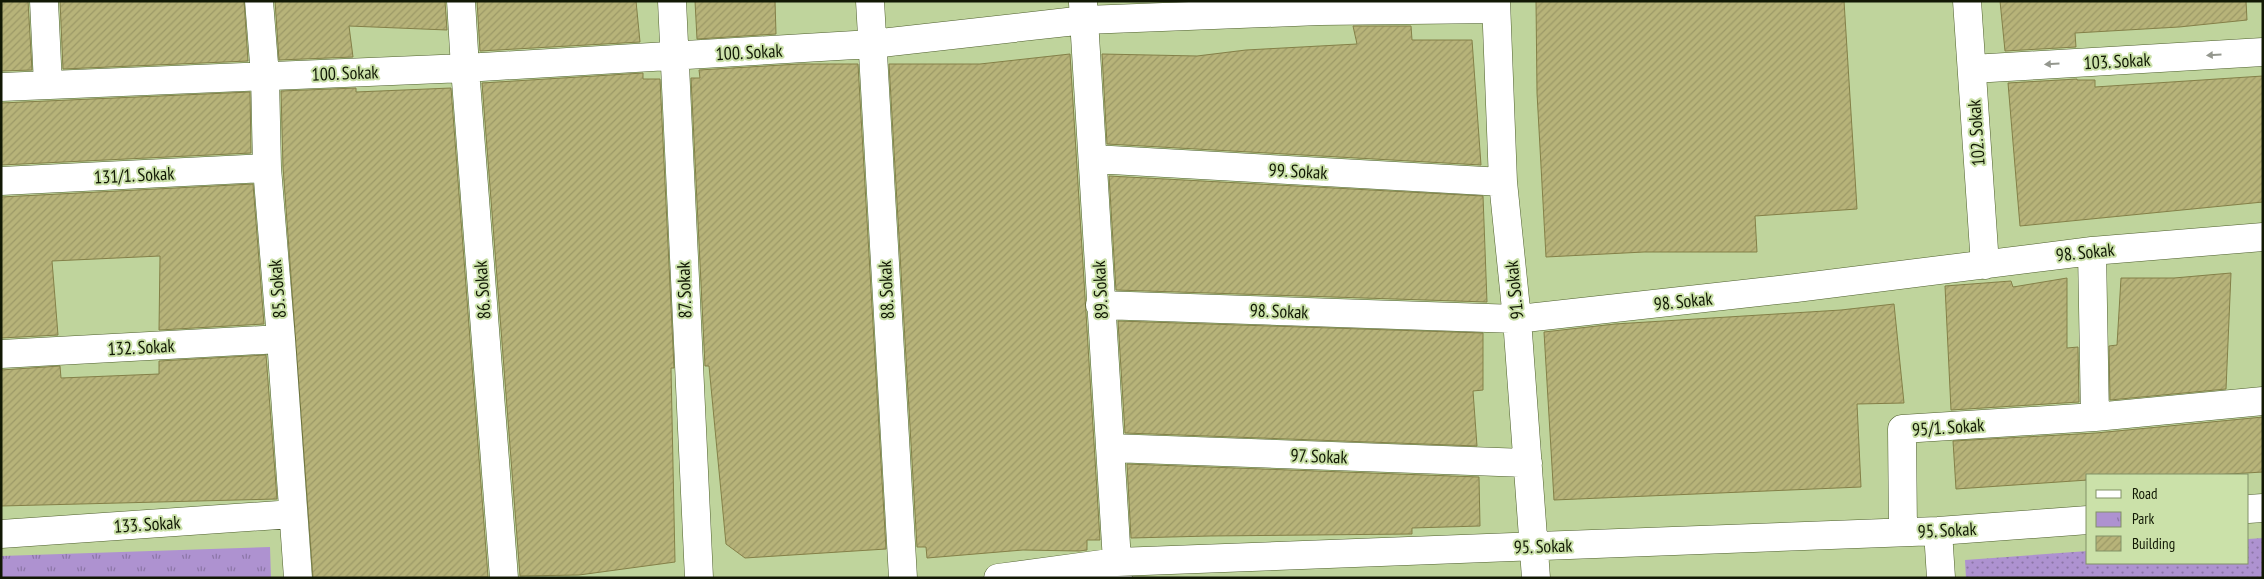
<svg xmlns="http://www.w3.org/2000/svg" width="2264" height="579" viewBox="0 0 2264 579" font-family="'PT Sans Narrow',sans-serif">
  <defs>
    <pattern id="grass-dots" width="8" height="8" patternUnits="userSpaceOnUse" patternTransform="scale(1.25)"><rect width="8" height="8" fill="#ae92d0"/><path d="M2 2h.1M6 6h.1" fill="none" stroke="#8c76a7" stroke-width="1.8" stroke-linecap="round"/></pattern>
    <pattern id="park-tufts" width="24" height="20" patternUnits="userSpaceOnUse" patternTransform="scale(1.25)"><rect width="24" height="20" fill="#ae92d0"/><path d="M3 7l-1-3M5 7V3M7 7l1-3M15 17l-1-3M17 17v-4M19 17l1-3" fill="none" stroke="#8c76a7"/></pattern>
    <pattern id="building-hatch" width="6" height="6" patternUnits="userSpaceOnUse" patternTransform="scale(1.25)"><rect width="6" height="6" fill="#b7b379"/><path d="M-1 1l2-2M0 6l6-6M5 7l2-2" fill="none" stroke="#9c9967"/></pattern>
  </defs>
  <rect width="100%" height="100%" fill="#bfd49c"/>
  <path fill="url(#grass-dots)" d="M2263,538V578H1966L1965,560L2088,551V563H2248V539Z"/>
  <path fill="url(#park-tufts)" d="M270,547L271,578H1V556Z"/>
  <path fill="url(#building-hatch)" stroke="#848048" d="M1,1H28L32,70L1,71Z
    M60,1H244L248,61L63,69Z
    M275,1H445L447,30L349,26L353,57L279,60Z
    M477,1H636L640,42L480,51Z
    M695,1H775L776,34L697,39Z
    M1536,1H1844L1857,209L1755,216L1757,252H1644L1546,257L1537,93Z
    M2000,1H2246L2247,20L2179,27L2075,33L2076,47L2005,51Z
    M1353,26H1411L1412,40H1472L1481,165L1107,144L1102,54L1197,56L1246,50L1357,44Z
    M1070,54L1100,540H1087V550L1079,551L1023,550L927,558L926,547H917L889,64H980Z
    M799,64H858L886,549L745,558L726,544L709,366H705L691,78H700L699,70Z
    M643,73V79H660L674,368H671L675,562L579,575L520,576L482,83Z
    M2263,76V202L2020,226L2008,83L2077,79V80H2095V87Z
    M356,88V92L451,88L488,577L313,578L283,167L281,91Z
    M250,92L251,153L1,165V103Z
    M1109,176L1483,196L1487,302L1116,290Z
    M253,184L264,324L159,330L160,256L52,261L58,335L1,338V197Z
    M2231,273L2226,389L2110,400L2109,346L2117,345L2121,278H2174Z
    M2067,278V348L2078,347L2079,402L1951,410L1945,286L2011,281L2013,287Z
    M1894,304L1904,403L1857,404L1861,487L1554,500L1544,332L1615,324L1841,310Z
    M1118,321L1483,333V390L1473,391L1477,446L1125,433Z
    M266,355L277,499L1,506V370L60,366L61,378L159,374V361Z
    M2263,417V472L2213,475H2088V480L1956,489L1953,441L2096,433Z
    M1127,464L1479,477L1480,526L1412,528V534L1210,536L1131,538Z"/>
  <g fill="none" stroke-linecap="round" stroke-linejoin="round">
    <defs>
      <path id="street" d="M44,1L48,85
        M259,1L265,76L267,168L281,339L298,578
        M461,1L465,68L504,578
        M672,1L699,578
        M870,1L903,578
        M1496,1L1503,182L1517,319L1536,578
        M1967,1L1985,265
        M1083,3L1118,578
        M1972,69L2263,52
        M1,87L465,68L872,44L1085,20L1320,11L1496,9
        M1093,159L1503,182
        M1,181L267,168
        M2092,251L2095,417L2263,401
        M1100,305L1517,319L1796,288L2092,251L2263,237
        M1,354L281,339
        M1110,448L1528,463
        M2248,509L2263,508
        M1938,531L1941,578
        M1903,532L1902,429L2095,417
        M1,534L293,514
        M998,578L1117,562L1938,531L2088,520"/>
    </defs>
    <use href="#street" stroke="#4e5f2c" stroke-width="29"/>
    <use href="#street" stroke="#fff" stroke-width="28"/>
  </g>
  <defs><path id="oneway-solid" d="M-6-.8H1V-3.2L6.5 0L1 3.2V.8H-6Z" transform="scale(1.25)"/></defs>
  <g fill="#94978e">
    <use href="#oneway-solid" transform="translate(2214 55) rotate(177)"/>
    <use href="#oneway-solid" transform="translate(2052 64) rotate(177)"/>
  </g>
  <g text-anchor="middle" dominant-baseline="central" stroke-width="4" stroke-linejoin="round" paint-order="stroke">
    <g font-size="18" fill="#111804" stroke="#cbe1a9">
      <text transform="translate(749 52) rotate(-3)">100. Sokak</text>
      <text transform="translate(2117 61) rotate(-3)">103. Sokak</text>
      <text transform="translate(345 73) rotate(-2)">100. Sokak</text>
      <text transform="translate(1976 133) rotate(-94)">102. Sokak</text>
      <text transform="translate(1298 171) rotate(3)">99. Sokak</text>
      <text transform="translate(134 175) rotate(-3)">131/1. Sokak</text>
      <text transform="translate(2085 252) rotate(-6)">98. Sokak</text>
      <text transform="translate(277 289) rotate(-95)">85. Sokak</text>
      <text transform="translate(482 290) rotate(-94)">86. Sokak</text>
      <text transform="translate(684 290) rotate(-92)">87. Sokak</text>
      <text transform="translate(886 290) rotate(-93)">88. Sokak</text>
      <text transform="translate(1100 290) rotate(-93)">89. Sokak</text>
      <text transform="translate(1514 290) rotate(-96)">91. Sokak</text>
      <text transform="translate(1683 301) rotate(-6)">98. Sokak</text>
      <text transform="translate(1279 311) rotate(2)">98. Sokak</text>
      <text transform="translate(141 347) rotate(-3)">132. Sokak</text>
      <text transform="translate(1948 427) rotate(-4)">95/1. Sokak</text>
      <text transform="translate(1319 456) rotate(2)">97. Sokak</text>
      <text transform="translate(147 524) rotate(-4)">133. Sokak</text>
      <text transform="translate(1947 530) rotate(-3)">95. Sokak</text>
      <text transform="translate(1543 546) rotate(-2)">95. Sokak</text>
    </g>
  </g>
  <rect width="2264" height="579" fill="none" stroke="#111804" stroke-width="5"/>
  <rect x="2086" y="474" width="162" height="90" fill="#cbe1a9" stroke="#819167"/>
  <rect x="2096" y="490" width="25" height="8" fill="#ffffff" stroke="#819167"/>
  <text x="2132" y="499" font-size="15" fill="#111804">Road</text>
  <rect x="2096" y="512" width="25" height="15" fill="url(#park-tufts)" stroke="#819167"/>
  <text x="2132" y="524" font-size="15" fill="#111804">Park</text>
  <rect x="2096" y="536" width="25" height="15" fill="url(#building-hatch)" stroke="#819167"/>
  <text x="2132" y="549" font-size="15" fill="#111804">Building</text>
</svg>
